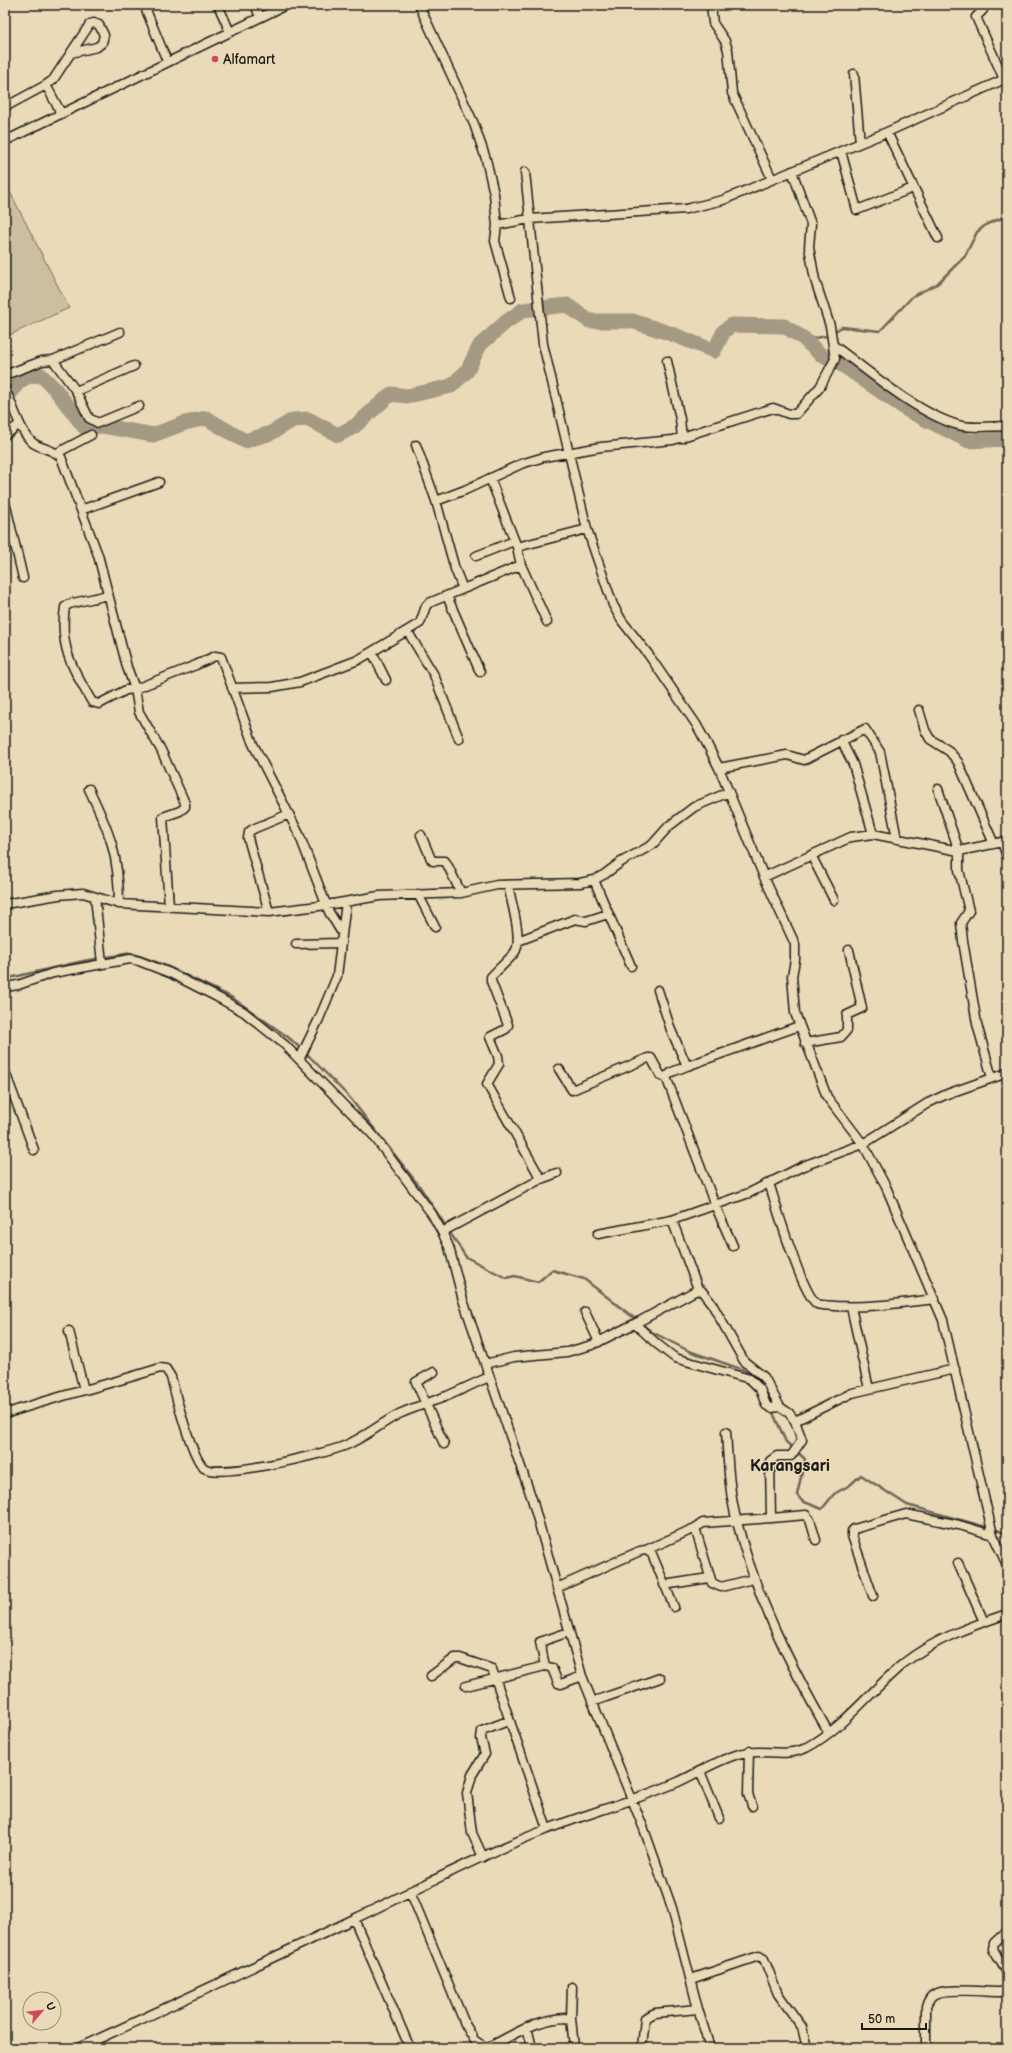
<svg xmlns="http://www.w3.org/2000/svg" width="1012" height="2053" viewBox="0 0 1012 2053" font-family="'Balsamiq Sans',sans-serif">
  <rect width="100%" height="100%" fill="#ebdab7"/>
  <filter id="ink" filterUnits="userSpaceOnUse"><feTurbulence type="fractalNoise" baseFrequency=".025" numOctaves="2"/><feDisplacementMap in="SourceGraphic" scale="8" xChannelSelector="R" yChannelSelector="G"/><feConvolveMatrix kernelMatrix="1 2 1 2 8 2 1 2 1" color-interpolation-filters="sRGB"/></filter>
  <g filter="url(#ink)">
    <path fill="#cdbea0" stroke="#746d5e" d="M5,182L69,308L5,337Z"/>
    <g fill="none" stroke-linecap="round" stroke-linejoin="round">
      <path stroke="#6e6759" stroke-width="2.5" d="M805,340L826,336L842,327L880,331L913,296L937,284L965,256L977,232L987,224L1007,216
        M5,979L83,961L131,953L164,965L231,997L288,1037L310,1057L350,1098L420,1187L466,1257L506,1278L515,1276L538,1282L552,1270L584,1279L652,1332L689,1351L744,1370L765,1385
        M770,1395L774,1415L786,1442L805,1459L797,1495L802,1501L822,1509L834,1494L850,1485L861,1475L907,1505L990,1528
        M994,1529L1007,1534"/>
      <path stroke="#a49982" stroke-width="15" d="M5,403C15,386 19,375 41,375L55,389L84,427L103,426L153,435L185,423L206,418L245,441L271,433L293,420L308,419L338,435L355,426L391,394L408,396L451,386L467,371L480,345L506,322L523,310L567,305L589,321H632L672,334L714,351L724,331L732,325L784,326L803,338L821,355L844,366L909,411L969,441L1007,439"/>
      <defs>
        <path id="minor" d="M144,5L167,61
          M218,5L230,32
          M255,5L260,17
          M419,5L474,124L486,159L494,194L497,225L495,241L511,298
          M711,5L713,23L725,41L728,50L732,93L772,179
          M984,5L983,10L976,17L1004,79
          M854,74L860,143
          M46,85L61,113
          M5,107L46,85L53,80L90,24L94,23L99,25L104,35L102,43L97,47L71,53
          M887,132L938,238
          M5,141L286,5
          M841,151L857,210L913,188
          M525,172L543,344L587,529L613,605L622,621L648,654L696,724L707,744L719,768L764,877L795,944V960L792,976L795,1013L827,1097L863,1144L886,1187L943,1320L993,1535L1007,1565
          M497,225L529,219L686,209L723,200L887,132L1007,78
          M833,345C869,371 916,413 958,425C972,429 992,426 1007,426
          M53,360L120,332
          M667,361L680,419L682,438
          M5,375L42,361L53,360L76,391L89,418L98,423L139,406
          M5,390C14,406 19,431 33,443C42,449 53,449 61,457L98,555L127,667L135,689L139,712L161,750L185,803V807L180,811L163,817L169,906
          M76,391L134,366
          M5,435L20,424
          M416,445L436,501L455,569L463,589
          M57,453L91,435
          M436,501L465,490L521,464L544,457L601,447L673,440L773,408L789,414H796L820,387L835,359L830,326L815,280L809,247L811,224L792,171
          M5,502L23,578
          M81,510L159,482
          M517,547L587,529
          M476,556L514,541
          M521,565L547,622
          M108,595L69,604L65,607C59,647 72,668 92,702L99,704L126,690L135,689L196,665L215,656L221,657L253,744L299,834L329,912L342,933
          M447,596L480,672
          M408,632L434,675L459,739
          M372,652L386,680
          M232,688L272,687L300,682L358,660L420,623L426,606L429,603L521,565L517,547L490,478
          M919,710L925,730L930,739L949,751L958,762L994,844
          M841,740L853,764L873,834
          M719,768L787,755L804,760L865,729L880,752L897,839
          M89,789C110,833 119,855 119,904
          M938,789L959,851V870L969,911L961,923L963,941L977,1024L992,1078
          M421,835L431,859L433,861H445L447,864L461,893
          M1002,842L1007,857
          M811,855L834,900
          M764,877L851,837L873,834L959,851L1007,841
          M594,880L631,966
          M508,885C511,901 523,939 515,952C508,961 499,968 491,977V981L508,1025L506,1029L490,1037L498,1056L499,1064L487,1084L541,1179
          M418,894L435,927
          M95,897L102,963
          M5,904L58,895L83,893L119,904L269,912L327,905L379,896L461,893L497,885L580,883L594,880L605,874L621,862L652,845L669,826L694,807L729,792
          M269,912L248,838L249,832L253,829L289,814
          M518,941L575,919L586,921L608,914
          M296,944L341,943
          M5,987L18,985L53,973L130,959L139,961L170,973L217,997L244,1012L285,1045L373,1135L432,1214L442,1232L449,1247L463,1300L532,1499L582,1676L644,1829L672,1908L698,2009L710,2048
          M658,990L671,1030L687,1066
          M805,1043L841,1037L847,1030V1015L862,1008L849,950
          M300,1058L319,1019L337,976L346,902
          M559,1069L572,1090L648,1058H651L661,1076L666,1077
          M5,1072L34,1150
          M769,1183C776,1204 801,1293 817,1304C821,1306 830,1305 835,1306C870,1308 900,1303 935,1299
          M672,1220L698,1289
          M442,1232L541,1179L557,1173
          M598,1234L672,1220L749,1193L803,1166L863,1144L928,1103L947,1094L1007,1073
          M733,1246L715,1205L666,1077L672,1072L687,1066L799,1026
          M851,1307L869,1389
          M585,1312L599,1342
          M635,1324L657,1344L675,1358L750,1379L760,1389L766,1405L771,1408L780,1407
          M69,1331L84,1390
          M485,1364L514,1357L567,1352L592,1345L640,1321L695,1291L701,1290L712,1304L744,1361L764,1377L780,1407L789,1413L795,1421L802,1440L791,1456H777L770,1461L771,1518L806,1515L810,1520L816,1540
          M434,1372L416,1382L444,1444
          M5,1414C56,1396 108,1385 160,1368L166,1369L171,1377C175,1394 192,1458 204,1468C220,1479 324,1454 344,1446C364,1438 380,1424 399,1414C415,1407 431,1402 447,1396C461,1390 475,1383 489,1377
          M795,1421L852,1393L955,1369
          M726,1432C728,1461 729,1493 737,1522C756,1597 790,1665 829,1733
          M646,1550L695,1528
          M958,1563L984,1622
          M753,1579L721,1587L712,1583L695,1528L703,1523L771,1518
          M664,1585L709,1578
          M557,1588L640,1551L646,1550L652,1554L674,1607
          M873,1596L852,1536V1531L854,1529L906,1514L959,1525L993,1535
          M545,1666L540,1642L569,1632
          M431,1676L455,1658H460L492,1669L547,1829
          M466,1686L545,1666L552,1668L558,1683L561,1684L582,1676
          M592,1702L660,1678
          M749,1751L748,1794L752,1806
          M700,1771L719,1818
          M483,1857L472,1833L467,1793L472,1775L485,1754L481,1738L482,1731L508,1721
          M410,1891L465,2024L475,2041L485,2047L493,2045C518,2032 541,2017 571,2018L574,2048
          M354,1919L410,2048
          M1007,1931L994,1943L993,1949L997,1956L1007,1972
          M691,1979L759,1956L764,1959L778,1994L802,2027L807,2048
          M571,2018L572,1987
          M527,2027L532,2048
          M78,2048C172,2006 264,1962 356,1918C419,1888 481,1855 545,1830C589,1813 634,1801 678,1782C698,1773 717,1760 739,1754C761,1748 785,1758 806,1748C844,1728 871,1690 904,1663C935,1639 971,1626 1007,1614
          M642,2048L645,2018L655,2013L698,2009
          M926,2048V2006C928,2001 929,1998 933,1995C945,1987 985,1992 1000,1992L1007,1990"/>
      </defs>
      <use href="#minor" stroke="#1c1c1c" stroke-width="11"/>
      <use href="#minor" stroke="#ebdab7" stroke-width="8"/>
    </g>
  </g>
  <circle fill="#d1495b" stroke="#ebdab7" stroke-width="1.5" cx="215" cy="59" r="4"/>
  <g text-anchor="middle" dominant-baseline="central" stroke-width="3" stroke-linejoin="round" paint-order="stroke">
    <g font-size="14" fill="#1c1c1c" stroke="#ebdab7" text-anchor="start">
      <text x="223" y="59">Alfamart</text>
    </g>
    <g font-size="16" font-weight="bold" fill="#1c1c1c" stroke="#ebdab7">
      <text x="790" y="1466">Karangsari</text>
    </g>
  </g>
  <rect width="1012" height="2053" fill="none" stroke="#ebdab7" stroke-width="20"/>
  <rect x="10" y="10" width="992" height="2033" fill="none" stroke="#1c1c1c" stroke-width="1.5" filter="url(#ink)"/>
  <g transform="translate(42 2011) rotate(62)"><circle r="19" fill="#ebdab7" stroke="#988e79"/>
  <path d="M0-3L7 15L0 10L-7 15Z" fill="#d1495b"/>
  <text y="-6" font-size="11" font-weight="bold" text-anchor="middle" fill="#1c1c1c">U</text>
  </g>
  <path d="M862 2023v6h64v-6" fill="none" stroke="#1c1c1c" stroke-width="2"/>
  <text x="868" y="2023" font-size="12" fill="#1c1c1c" stroke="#ebdab7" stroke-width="3" paint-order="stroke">50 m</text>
</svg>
